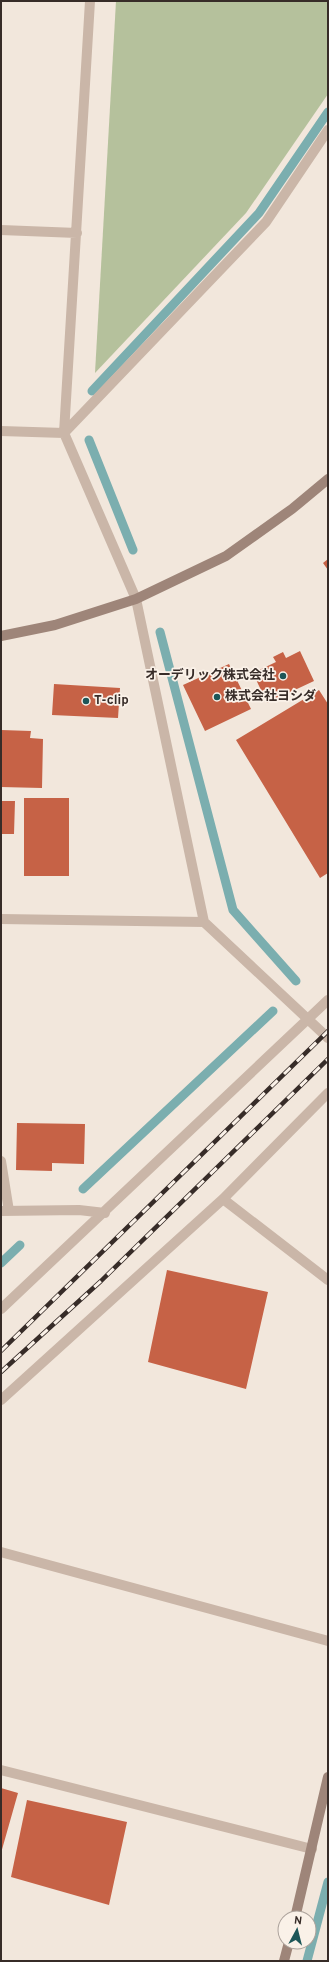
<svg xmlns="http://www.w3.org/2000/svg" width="329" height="1962" viewBox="0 0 329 1962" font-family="Overpass,'Noto Sans JP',sans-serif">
  <rect width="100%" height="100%" fill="#f2e7dc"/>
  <path fill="#b5c19c" d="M116,1H328V94L246,213L95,373Z"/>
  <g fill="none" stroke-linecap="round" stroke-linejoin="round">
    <path stroke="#7baeaf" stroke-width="9" d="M92,391L259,213L328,112
      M89,440L133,550
      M160,632L233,910L296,981
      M83,1189L273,1011
      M1,1263L20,1245
      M307,1961L328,1882"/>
  </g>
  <path fill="#c66246" d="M328,559V570L323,563Z
    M300,651L314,681L267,703L253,673L276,662L273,657L283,652L286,658Z
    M229,664L251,709L205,731L183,685Z
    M54,684L120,688L118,718L52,715Z
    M319,690L328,704V873L320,878L236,740Z
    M1,730L31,731L30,738L43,739L42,788L1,787Z
    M24,798H69V876H24Z
    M1,801H15L14,834H1Z
    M17,1123L85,1124L84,1164L52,1163V1171L16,1170Z
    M167,1270L268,1292L246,1389L148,1362Z
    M1,1788L18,1793L1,1853Z
    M27,1800L127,1822L109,1905L11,1877Z"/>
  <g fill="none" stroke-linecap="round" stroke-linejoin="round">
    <path stroke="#cab6a8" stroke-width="10" d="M90,1L64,433L136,599L204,922L328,1038
      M1,230L77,233
      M1,431L64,433L266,222L328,130
      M1,919L204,922
      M1,1161L9,1211
      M223,1199L328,1280
      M1,1211L79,1210L105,1213
      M1,1309L328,1000
      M1,1400L223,1199L328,1093
      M1,1552L328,1641
      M1,1770L312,1849"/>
    <path stroke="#9e8579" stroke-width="10" d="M1,636L55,625L136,599L226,556L292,509L328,479
      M295,1918L328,1777
      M284,1961L289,1942"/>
    <defs>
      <path id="rail" d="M1,1351L328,1031
        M1,1372L101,1281L328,1059"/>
    </defs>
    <use href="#rail" stroke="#372c28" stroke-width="4.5"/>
    <use href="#rail" stroke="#faf1e8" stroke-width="3" stroke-dasharray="9" stroke-linecap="butt"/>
  </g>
  <g fill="#1d5658" stroke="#faf1e8" stroke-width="1.5">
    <circle cx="283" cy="676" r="4"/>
    <circle cx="217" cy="697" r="4"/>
    <circle cx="86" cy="701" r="4"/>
  </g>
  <g text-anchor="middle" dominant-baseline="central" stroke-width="3.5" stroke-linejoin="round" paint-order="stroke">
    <g font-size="13" font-weight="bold" fill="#372c28" stroke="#faf1e8" text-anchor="start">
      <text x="275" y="676" text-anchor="end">オーデリック株式会社</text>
      <text x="225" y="697">株式会社ヨシダ</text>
      <text x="94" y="701">T-clip</text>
    </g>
  </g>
  <rect width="329" height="1962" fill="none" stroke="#372c28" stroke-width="4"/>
  <g transform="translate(297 1930) rotate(7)"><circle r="19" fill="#faf1e8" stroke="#aca29b"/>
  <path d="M0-3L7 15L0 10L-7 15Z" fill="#1d5658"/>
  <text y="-6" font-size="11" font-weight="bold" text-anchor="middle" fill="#372c28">N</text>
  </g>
</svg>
